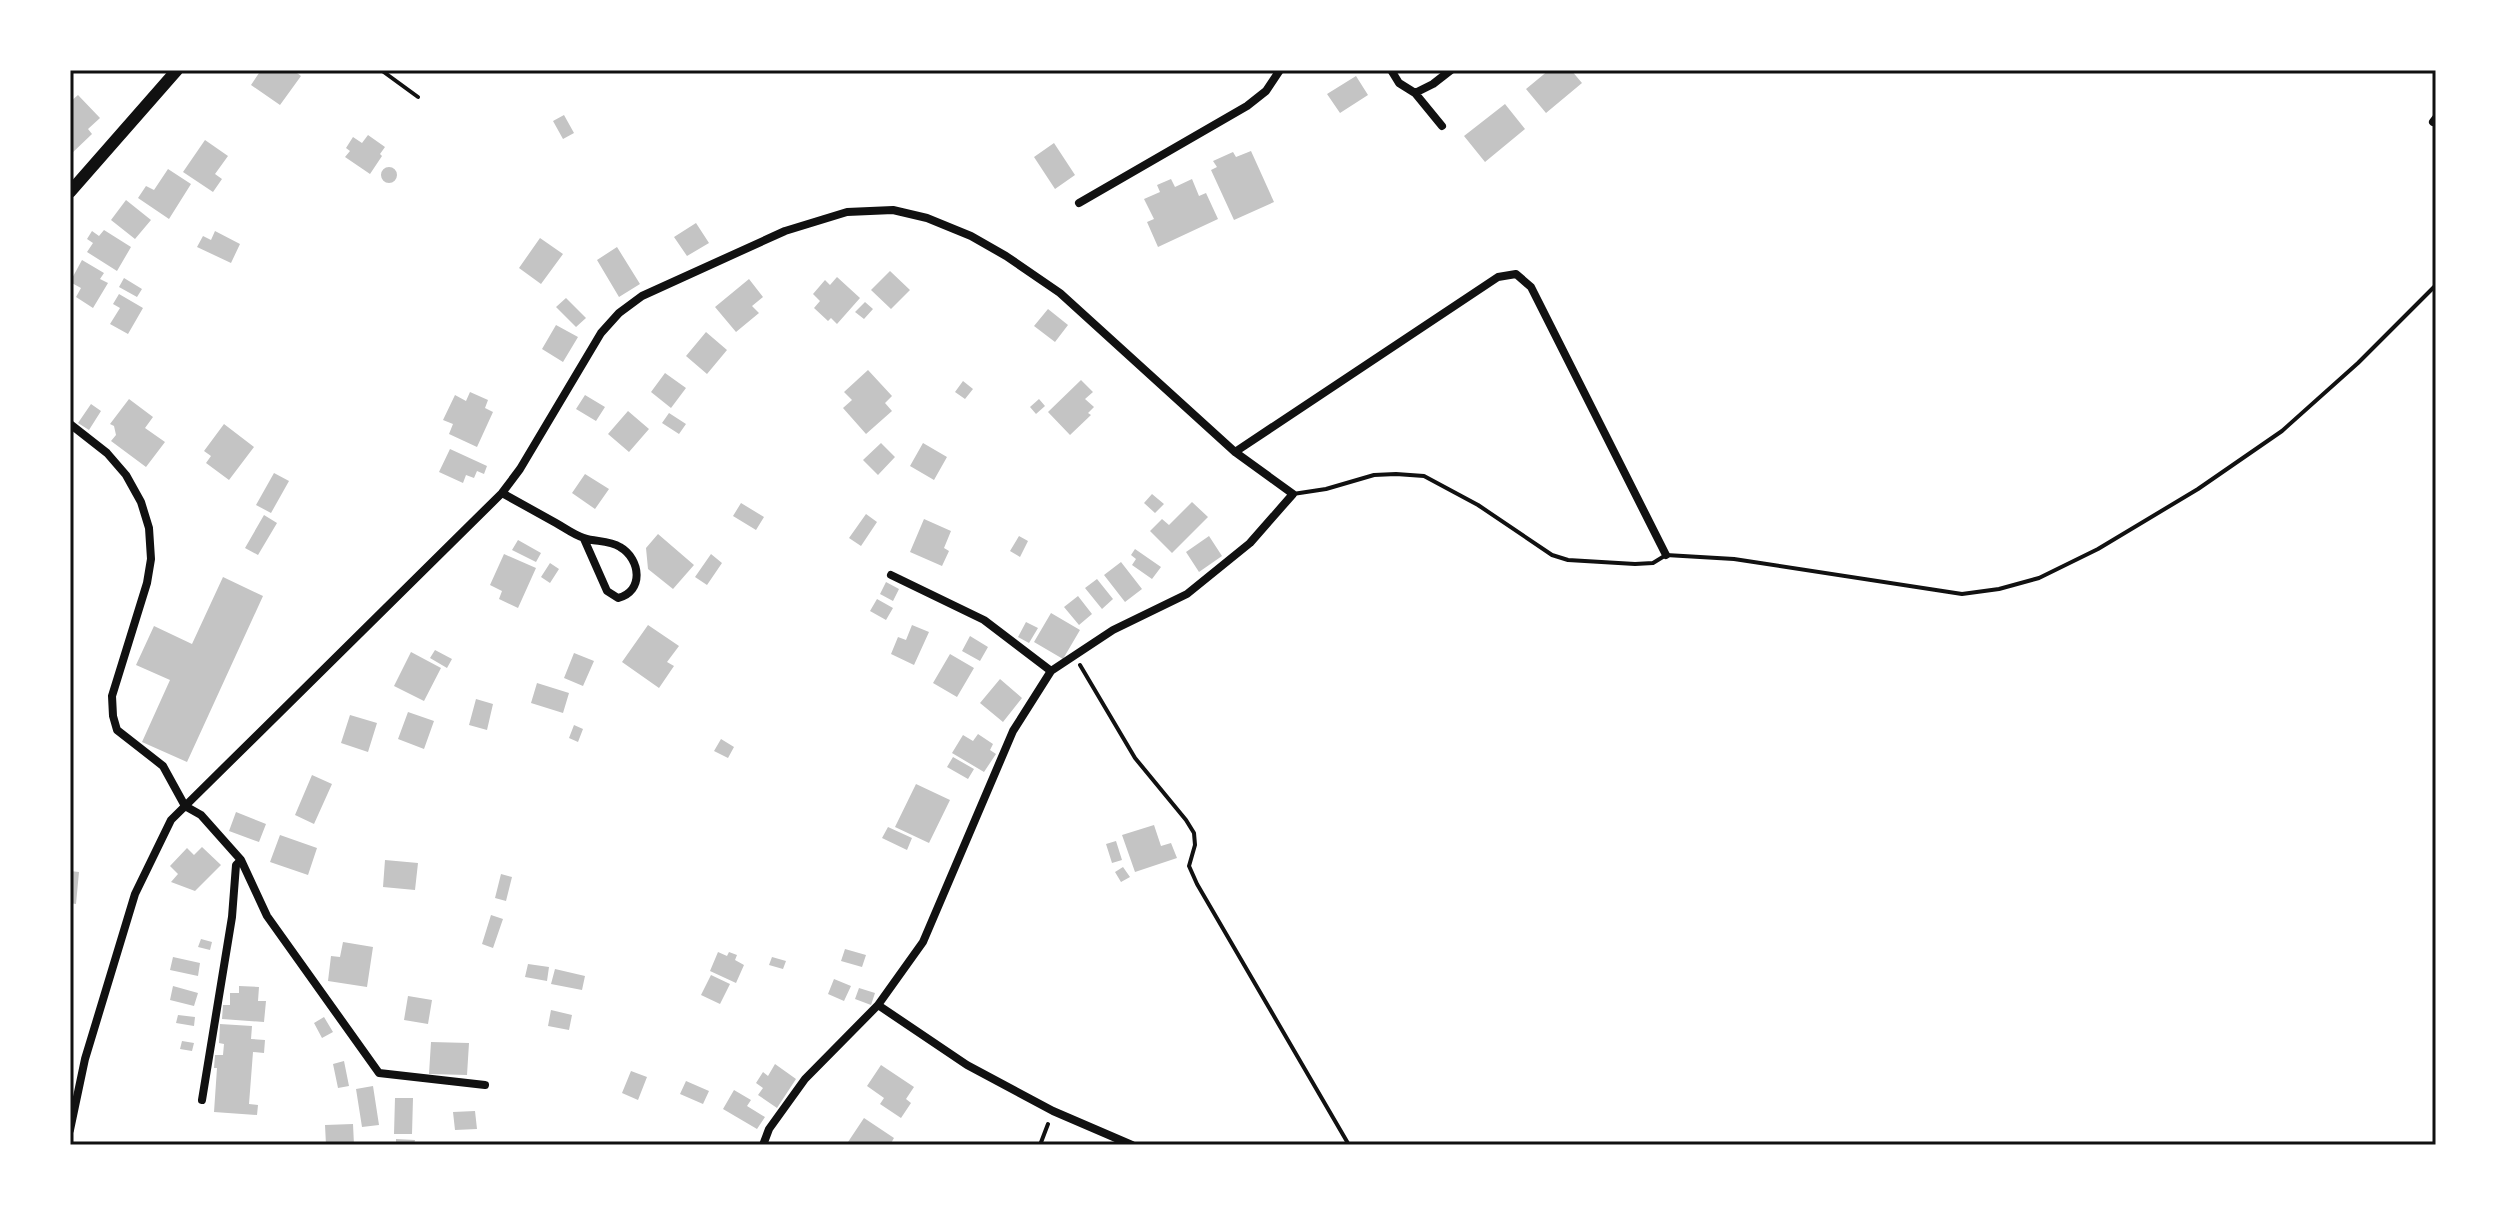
<svg xmlns="http://www.w3.org/2000/svg" width="2506" height="1215" viewBox="0 0 2506 1215" font-family="'Exo 2',sans-serif">
  <rect width="100%" height="100%" fill="#fff"/>
  <path fill="#c4c4c4" d="M261,70H293L301,76L280,105L251,85Z
    M1549,70H1571L1582,83L1546,113L1526,89Z
    M1356,76L1368,95L1340,113L1327,94Z
    M78,95L100,118L88,129L92,134L70,155V102Z
    M1505,104L1525,129L1485,162L1464,136Z
    M564,115L574,133L563,139L553,121Z
    M368,135L385,147L380,154L382,156L370,174L345,157L350,151L346,148L353,137L362,143Z
    M205,140L228,156L215,174L222,179L213,192L183,172Z
    M1054,143L1075,175L1055,189L1034,157Z
    M1251,151L1274,202L1234,220L1211,170L1217,167L1213,161L1233,152L1236,157Z
    M381 175a8 8 0 1 1 16 0a8 8 0 1 1-16 0Z
    M168,169L191,184L169,219L138,198L146,186L154,190Z
    M1171,179L1175,187L1192,179L1199,196L1206,193L1218,219L1158,247L1147,222L1154,219L1144,199L1160,192L1157,185Z
    M126,200L151,220L135,239L111,220Z
    M696,223L709,243L687,256L674,237Z
    M104,230L131,247L117,271L87,252L93,243L87,239L92,231L99,236Z
    M215,231L240,244L231,263L197,247L203,236L211,240Z
    M540,238L563,254L541,284L519,268Z
    M617,247L640,284L619,297L597,260Z
    M82,260L104,273L100,279L108,283L93,308L76,297L81,288L70,282Z
    M890,271L910,290L891,309L871,290Z
    M837,277L860,298L837,324L831,318L828,321L814,308L820,301L813,294L825,280L830,285Z
    M124,278L142,289L137,297L119,287Z
    M749,279L763,297L752,306L759,313L736,332L715,307Z
    M119,294L143,308L128,334L110,324L120,308L113,304Z
    M566,298L586,318L576,327L556,307Z
    M865,302L873,309L864,319L855,312Z
    M1048,309L1068,325L1055,342L1034,326Z
    M556,325L578,337L563,362L542,349Z
    M706,332L727,350L707,374L686,356Z
    M868,370L892,396L885,403L892,411L866,434L843,408L852,400L844,392Z
    M665,373L686,388L671,408L651,392Z
    M1081,380L1093,392L1085,399L1094,407L1088,413L1091,415L1070,435L1048,412Z
    M963,381L973,389L965,399L955,392Z
    M470,392L488,400L485,408L493,412L477,447L449,434L453,424L443,420L455,395L466,401Z
    M585,395L605,407L596,421L576,409Z
    M129,399L153,417L145,428L165,442L146,467L111,441L116,435L114,426L110,424Z
    M1039,399L1045,406L1036,414L1030,407Z
    M91,404L101,411L89,430L78,423Z
    M628,411L649,429L629,452L608,434Z
    M669,413L686,424L679,434L662,423Z
    M224,424L254,447L229,480L206,463L211,456L204,451Z
    M881,443L895,457L878,475L863,460Z
    M923,443L947,457L934,480L910,466Z
    M450,449L487,466L484,474L477,471L474,478L466,475L463,483L439,472Z
    M274,473L289,481L271,513L256,505Z
    M585,474L609,489L595,509L572,493Z
    M1152,494L1164,504L1155,513L1144,503Z
    M1192,502L1208,517L1172,553L1150,531L1162,519L1169,525Z
    M741,503L764,517L756,530L733,516Z
    M866,514L877,522L861,546L849,538Z
    M264,515L277,523L258,555L245,548Z
    M924,519L951,531L944,548L949,551L942,566L910,552Z
    M658,534L694,565L673,589L648,569L646,548Z
    M1019,536L1028,541L1020,557L1010,551Z
    M1209,536L1222,556L1199,572L1186,552Z
    M518,540L541,553L536,562L512,550Z
    M1135,549L1161,567L1152,579L1132,565L1136,559L1131,555Z
    M504,554L536,568L518,608L499,599L502,591L490,585Z
    M711,554L722,563L707,585L695,577Z
    M1121,562L1142,589L1125,602L1104,575Z
    M550,563L559,569L550,583L541,577Z
    M223,577L263,596L187,762L142,742L170,680L136,665L154,626L192,644Z
    M1097,579L1113,599L1102,609L1085,588Z
    M886,582L899,589L893,601L880,594Z
    M1078,596L1092,614L1079,625L1064,607Z
    M877,599L893,608L886,620L870,611Z
    M1051,613L1080,630L1063,659L1034,642Z
    M1026,622L1038,628L1029,643L1018,637Z
    M648,625L679,646L667,662L674,666L659,688L622,662Z
    M912,625L929,632L914,665L891,654L898,637L906,640Z
    M970,636L988,647L980,661L962,651Z
    M435,650L452,659L447,668L430,658Z
    M411,652L441,668L424,701L394,686Z
    M574,653L594,661L583,686L564,678Z
    M950,654L974,668L957,697L933,683Z
    M1000,679L1022,698L1003,722L980,703Z
    M537,683L569,693L563,713L531,703Z
    M476,699L493,704L487,730L469,725Z
    M408,712L434,721L424,749L398,739Z
    M350,715L377,723L368,752L341,743Z
    M574,725L583,729L578,742L569,738Z
    M978,734L993,744L990,750L996,754L984,772L952,753L963,735L973,741Z
    M721,739L734,747L728,758L714,751Z
    M953,757L974,769L968,779L947,767Z
    M312,775L332,784L314,824L295,815Z
    M916,784L950,800L929,843L895,827Z
    M236,812L266,824L259,842L229,831Z
    M1154,825L1161,846L1171,843L1177,858L1135,872L1122,835Z
    M888,827L912,838L907,850L882,838Z
    M280,835L317,848L308,875L270,862Z
    M1116,841L1122,860L1112,863L1106,844Z
    M202,847L221,865L195,891L171,882L178,874L170,866L187,848L194,855Z
    M385,860L418,863L415,890L383,887Z
    M1123,867L1130,877L1121,882L1115,872Z
    M70,871L79,872L76,904L70,903Z
    M501,874L512,877L506,901L495,898Z
    M491,915L503,919L493,948L482,944Z
    M201,939L212,942L210,950L198,947Z
    M343,942L373,947L367,987L328,981L331,956L340,957Z
    M845,949L866,955L862,967L841,961Z
    M718,952L727,956L729,952L737,955L735,960L744,965L736,983L710,971Z
    M173,957L200,963L198,976L170,970Z
    M772,957L786,961L783,969L769,965Z
    M528,964L549,967L547,981L525,977Z
    M555,969L585,976L582,990L551,984Z
    M711,975L730,984L720,1004L701,995Z
    M834,979L851,986L844,1001L828,994Z
    M173,986L198,993L194,1006L170,1000Z
    M239,986L259,987L258,1001H266L264,1022L222,1019L223,1005H230V993H239Z
    M859,988L875,993L871,1005L855,999Z
    M408,996L432,1000L428,1024L404,1020Z
    M551,1010L572,1015L569,1030L548,1026Z
    M178,1015L195,1017L194,1026L176,1023Z
    M324,1017L333,1032L322,1038L314,1023Z
    M220,1024L252,1026L251,1039L265,1040L264,1053L253,1052L249,1104L258,1105L257,1115L214,1112L217,1068H214L215,1055H223L224,1044L219,1043Z
    M182,1041L194,1043L192,1051L180,1049Z
    M431,1042L469,1043L467,1075L429,1074Z
    M344,1061L349,1086L338,1088L333,1064Z
    M775,1064L796,1079L777,1108L758,1095L763,1088L756,1083L763,1072L768,1076Z
    M881,1065L914,1087L906,1099L911,1103L901,1118L880,1104L884,1098L867,1086Z
    M631,1071L647,1077L638,1100L622,1093Z
    M686,1081L709,1091L703,1104L680,1094Z
    M373,1086L379,1125L362,1127L356,1089Z
    M734,1090L751,1100L747,1106L765,1117L757,1129L723,1109Z
    M395,1098H413L412,1134H394Z
    M475,1111L477,1129L455,1130L453,1112Z
    M864,1118L894,1138L890,1145H846Z
    M353,1124L354,1145H326L325,1125Z
    M396,1139L415,1140L414,1145H396Z"/>
  <g fill="none" stroke-linecap="round" stroke-linejoin="round">
    <path stroke="#111" stroke-width="4" d="M1080,665L1135,758L1186,820L1194,833L1195,845L1189,866L1197,884L1349,1145
      M1040,1145L1048,1124"/>
    <path stroke="#111" stroke-width="4" d="M381,70L418,97
      M1293,494L1326,489L1374,475L1396,474L1424,476L1478,505L1552,555L1568,560L1635,564L1653,563L1666,555L1734,559L1962,594L1999,589L2039,578L2098,549L2198,489L2282,431L2358,363L2436,285"/>
    <path stroke="#111" stroke-width="8" d="M1391,70L1399,83L1415,93L1442,126
      M1415,93L1433,84L1451,70
      M2433,122L2436,118
      M1079,203L1247,106L1266,91L1280,70
      M70,424L107,453L126,475L141,502L149,528L151,559L147,583L112,696L113,716L117,730L163,766L185,806L201,815L241,860L267,916L379,1073L485,1085
      M1235,452L1498,277L1516,274L1531,287L1666,555
      M502,493C520,503 538,513 556,523C565,528 574,535 584,538C595,542 609,540 620,547C641,559 644,592 618,598L607,591L584,539
      M891,575L984,620L1051,671
      M878,1005L967,1065L1053,1111L1132,1145
      M202,1100L232,917L236,865L241,860
      M70,1130L85,1059L135,894L171,820L502,493L520,469L601,333L619,313L642,296L785,231L847,212L893,210L927,218L971,236L1006,256L1060,293L1235,452L1293,494L1250,543L1187,594L1113,630L1051,671L1013,731L923,942L878,1005L805,1079L769,1129L763,1145"/>
    <path stroke="#111" stroke-width="12" d="M70,192L177,70"/>
  </g>
  <rect width="2506" height="1215" fill="none" stroke="#ffffff" stroke-width="144"/>
  <rect x="72" y="72" width="2362" height="1071" fill="none" stroke="#111" stroke-width="3"/>
</svg>
